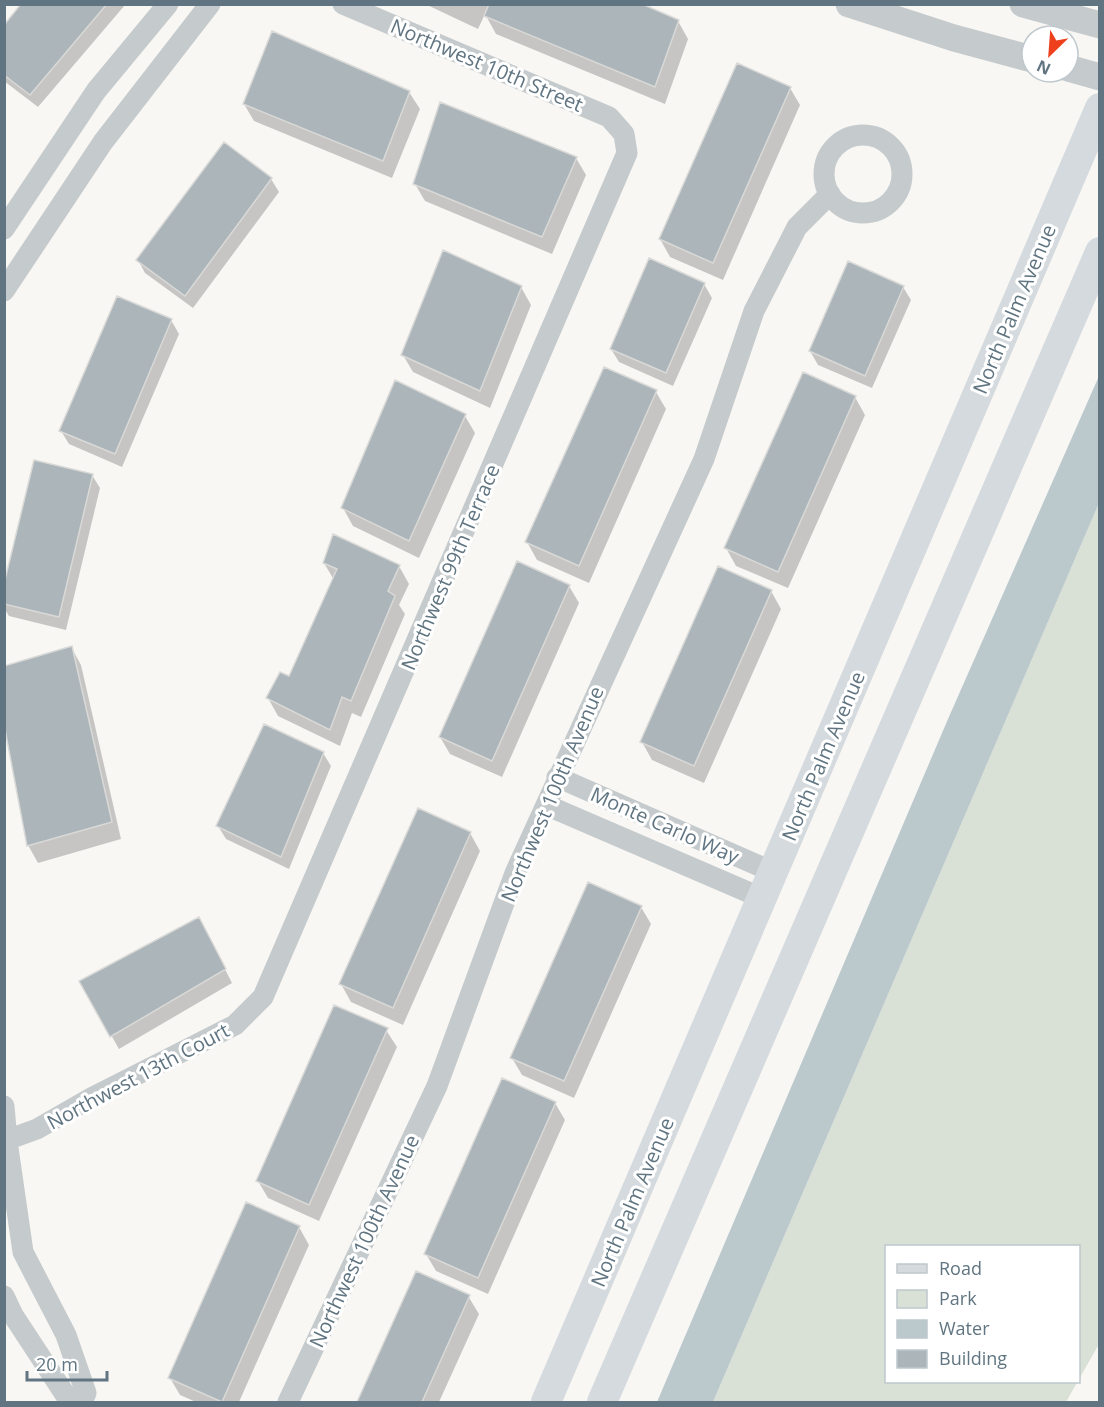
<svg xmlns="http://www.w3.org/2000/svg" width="1104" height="1407" viewBox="0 0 1104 1407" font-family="'Open Sans',sans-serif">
  <rect width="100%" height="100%" fill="#f8f7f4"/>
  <path fill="#d9e0d5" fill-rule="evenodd" d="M1099,503V1344L1066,1402H713ZM886,1246H1078V1382H886Z"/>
  <path fill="#bbc9cd" d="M1099,376V503L713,1402H657L948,719Z"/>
  <path fill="#0003" d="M23,4L125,5L38,107L4,81V27Z
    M425,4H638L678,21L688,39L665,104L496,34L485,14L478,29Z
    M790,88L800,105L723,280L670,257L660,239Z
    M409,92L420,109L392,178L254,121L244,104Z
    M576,158L586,175L552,254L425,201L415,184Z
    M271,179L279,192L193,308L145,273L138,260Z
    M704,284L712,298L673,386L619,362L611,349Z
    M521,287L531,305L490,408L413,372L403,355Z
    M903,287L911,300L872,388L818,365L810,351Z
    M171,320L179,334L122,467L69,444L61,431Z
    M656,392L666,409L589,583L537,560L527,542Z
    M855,397L865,415L788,588L736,566L726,548Z
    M465,416L475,433L419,558L353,526L343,508Z
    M92,475L100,488L66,630L9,616L4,608V590Z
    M324,563L399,566L409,584L399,605L405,614L361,717L352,713L340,746L278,716L268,698L290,678L334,580Z
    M569,586L579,603L502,777L450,754L440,737Z
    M771,591L781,609L704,783L652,760L642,742Z
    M71,647L81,665L121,839L38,863L28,845Z
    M323,753L331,766L289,869L226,839L218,826Z
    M470,833L480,851L403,1025L351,1002L341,984Z
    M641,907L651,924L574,1098L522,1075L512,1058Z
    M206,932L232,983L119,1049L81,982Z
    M386,1030L397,1047L319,1221L268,1198L258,1181Z
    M555,1103L565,1120L488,1294L436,1271L426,1254Z
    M299,1227L309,1245L239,1402H196L180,1395L170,1378Z
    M416,1273L468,1296L479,1314L439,1402H359Z"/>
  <path fill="#abb5ba" stroke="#d9d9d7" stroke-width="1.5" d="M21,4H107L30,95L4,75V25Z
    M489,4H642L679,20L655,87L484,16Z
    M272,31L410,91L383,161L243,104Z
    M737,63L791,87L713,263L659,239Z
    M440,102L577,157L542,237L413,184Z
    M224,142L272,178L185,296L136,260Z
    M443,250L522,286L480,391L401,355Z
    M649,258L705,283L666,373L610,349Z
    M848,261L904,286L865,376L809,351Z
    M117,296L172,319L115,454L59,431Z
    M604,367L657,390L579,566L525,542Z
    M803,372L856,396L778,572L724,548Z
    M395,380L466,414L409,541L341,508Z
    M34,460L93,474L59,617L4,604V584Z
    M333,534L400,565L388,591L395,596L351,701L342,697L330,730L266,698L280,672L289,676L337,569L323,563Z
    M517,561L570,585L492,761L439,737Z
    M718,566L772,590L694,766L640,742Z
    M72,646L112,822L27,846L4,724V666Z
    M264,724L324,752L281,857L216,826Z
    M418,808L471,832L393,1008L339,984Z
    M588,882L642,906L564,1081L510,1058Z
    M199,917L226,969L110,1037L79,981Z
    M334,1005L388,1028L309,1205L256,1181Z
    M502,1078L556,1102L478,1278L424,1254Z
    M246,1202L300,1226L222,1402L168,1378Z
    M416,1271L470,1295L422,1402H357Z"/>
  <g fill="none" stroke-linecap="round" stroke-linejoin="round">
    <path stroke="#c5cacc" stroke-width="21" d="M824 174a39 39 0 1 1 78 0a39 39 0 1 1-78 0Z
      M4,229L96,91L168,4
      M4,291L103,142L210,4
      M557,777L773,872
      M546,805L762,898
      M4,1106L7,1141L23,1252L66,1335L86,1393L82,1402
      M4,1141L37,1129L91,1098L235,1025L263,997L627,153L624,134L609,117L343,4
      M4,1296L13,1315L70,1402
      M288,1402L437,1086L515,873L704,459L754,311L797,227L830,194"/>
    <path stroke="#c5cacc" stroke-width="27" d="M849,4L954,38L1032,59
      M1023,4L1100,25
      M1068,68L1100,77"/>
    <path stroke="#d5dade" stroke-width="30" d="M546,1402L1100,108
      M602,1402L1100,252"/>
  </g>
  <g text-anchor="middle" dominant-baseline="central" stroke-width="6" stroke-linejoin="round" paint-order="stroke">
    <g font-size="20" fill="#607581" stroke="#fff">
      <text transform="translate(487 65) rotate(23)">Northwest 10th Street</text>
      <text transform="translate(1014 309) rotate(-67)">North Palm Avenue</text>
      <text transform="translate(450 567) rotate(-67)">Northwest 99th Terrace</text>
      <text transform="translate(823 756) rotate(-67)">North Palm Avenue</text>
      <text transform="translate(552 794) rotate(-67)">Northwest 100th Avenue</text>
      <text transform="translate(665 825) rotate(24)">Monte Carlo Way</text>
      <text transform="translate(138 1076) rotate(-28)">Northwest 13th Court</text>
      <text transform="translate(632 1202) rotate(-67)">North Palm Avenue</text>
      <text transform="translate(364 1241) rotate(-65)">Northwest 100th Avenue</text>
    </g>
  </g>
  <rect width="1104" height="1407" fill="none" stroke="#607581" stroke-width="12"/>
  <rect x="885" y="1245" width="195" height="138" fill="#ffffff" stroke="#bfc8cd" stroke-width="1.5"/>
  <rect x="897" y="1264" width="30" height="9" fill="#d5dade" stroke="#bfc8cd" stroke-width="1.5"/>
  <text x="939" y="1275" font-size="18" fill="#607581">Road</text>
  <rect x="897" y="1290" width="30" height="18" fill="#d9e0d5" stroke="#bfc8cd" stroke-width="1.5"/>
  <text x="939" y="1305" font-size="18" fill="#607581">Park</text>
  <rect x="897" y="1320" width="30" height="18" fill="#bbc9cd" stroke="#bfc8cd" stroke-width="1.5"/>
  <text x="939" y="1335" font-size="18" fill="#607581">Water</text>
  <rect x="897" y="1350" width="30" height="18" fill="#abb5ba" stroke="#bfc8cd" stroke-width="1.5"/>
  <text x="939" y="1365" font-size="18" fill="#607581">Building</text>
  <g transform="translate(1050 54) rotate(205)"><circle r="28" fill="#ffffff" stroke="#bfc8cd" stroke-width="1.5"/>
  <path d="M0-4.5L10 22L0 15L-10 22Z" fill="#ef401d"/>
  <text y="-9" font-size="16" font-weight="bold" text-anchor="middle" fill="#607581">N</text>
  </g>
  <path d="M27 1371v9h80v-9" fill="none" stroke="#607581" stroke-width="3"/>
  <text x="36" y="1371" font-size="18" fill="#607581" stroke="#ffffff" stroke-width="4.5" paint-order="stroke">20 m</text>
</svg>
